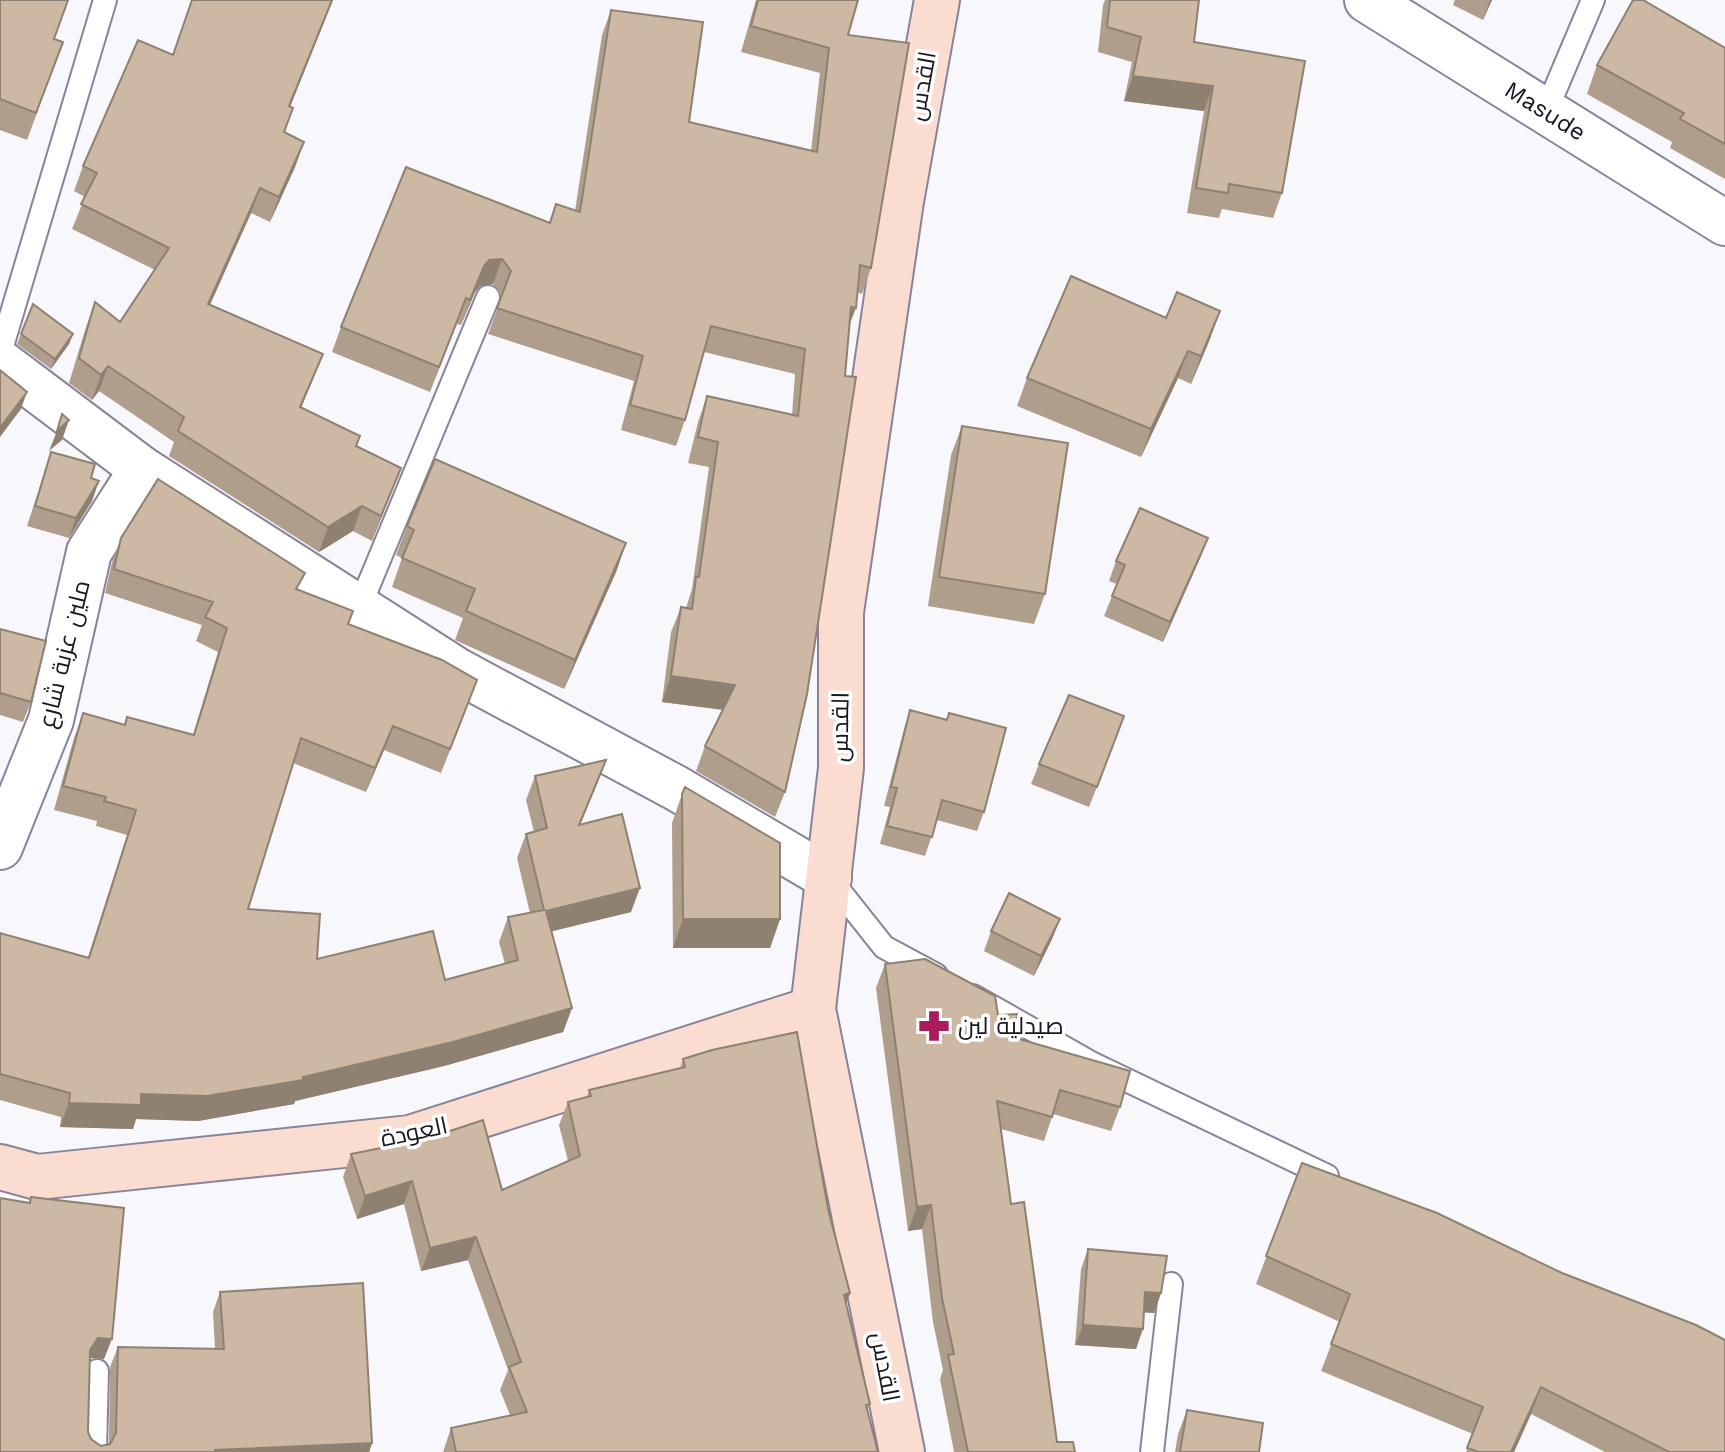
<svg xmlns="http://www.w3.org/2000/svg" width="1725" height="1452" viewBox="0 0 1725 1452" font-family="'Work Sans',Cairo,sans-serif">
  <rect width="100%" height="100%" fill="#f8f7fc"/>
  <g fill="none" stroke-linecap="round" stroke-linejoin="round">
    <defs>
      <path id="service" d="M1546,111L1593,0
        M0,353L105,0
        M359,608L488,297
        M830,879L884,947L936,975
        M973,996L1093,1064L1327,1176
        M95,1452L97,1371
        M1152,1452L1171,1284"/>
      <g id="minor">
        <path id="s1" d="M1367,0L1725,223"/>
        <path d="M0,362L142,469L458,671L676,788L829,878"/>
        <path d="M0,847L51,720L89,552L142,469"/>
      </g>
      <path id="secondary" d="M0,1167L37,1177L410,1138L813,1009
        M902,1452L813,1009L841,768V612L901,201L937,0"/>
    </defs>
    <use href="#service" stroke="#88839b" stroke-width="26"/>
    <use href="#minor" stroke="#88839b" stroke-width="48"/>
    <use href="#secondary" stroke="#88839b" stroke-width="48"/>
    <use href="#service" stroke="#fff" stroke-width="22"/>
    <use href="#minor" stroke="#fff" stroke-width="44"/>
    <use href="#secondary" stroke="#fbdcd0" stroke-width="44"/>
  </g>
  <path fill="#af9e8c" d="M0,0L54,39L63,42L27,140L0,130Z
    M333,0L290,107L293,108L284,133L304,142L295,167L270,222L251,213L210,305L313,379L301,407L360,436L357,446L401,468L372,541L353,531L319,552L169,456L174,442L99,391L92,400L69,383L86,327L95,302L120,322L155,270L72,229L85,197L74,191L83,166L172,55Z
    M756,0H858L848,35L871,268L862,294L857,292L850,324L785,792L775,817L696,771L705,746L723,710L662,702L671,632L681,607L686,608L692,589L709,467L688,463L698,422L707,396L792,415L795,374L704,352L685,420L676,446L621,430L634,381L488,334L502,296L493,284L480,286L475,292L461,325L457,324L430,392L332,352L341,327L549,223L556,204L575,211L602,35L611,10L689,122L811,151L820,73L741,52Z
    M1105,0H1110L1194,42L1282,193L1273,218L1222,209L1219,218L1187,213L1204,111L1124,101L1132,62L1098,52L1103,5Z
    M1455,0H1492L1483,20L1453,5Z
    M1725,48V179L1670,148L1672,142L1587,94L1597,65Z
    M33,304L73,334L69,344L51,369L17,344Z
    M1210,339L1191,384L1178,378L1141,457L1017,406L1027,378Z
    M962,426L1045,594L1034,624L928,606L951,455Z
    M51,452L92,501L69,538L27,526Z
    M407,526L626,543L616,572L564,689L455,640L463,618L392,587L402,558L396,555Z
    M121,538L298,590L468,705L441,773L384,750L366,792L293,763L248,909L317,959L445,980L505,964L499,942L508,917L530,913L517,858L526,834L534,832L526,800L535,776L606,760L580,824L631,912L551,931L572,1008L563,1032L444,1066L295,1101L294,1104L198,1121L136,1119L133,1129L60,1127L61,1117L0,1100V933L88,957L127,835L96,826L97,821L54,810L74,738L83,713L124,725L127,717L193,735L218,652L196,641L202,625L105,593L112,562Z
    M1208,538L1200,558L1163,642L1104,616L1117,584L1109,581L1116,561Z
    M0,629L31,702L23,722L0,715Z
    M910,710L946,720L949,713L984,812L977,831L937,820L925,856L880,844L890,807L884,806L904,729Z
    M1117,736L1089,807L1031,784L1039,764Z
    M682,794L780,919L770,948H673L672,823Z
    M1060,919L1052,939L1034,976L984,951L991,931Z
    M885,964L998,1015L1019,1039L1120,1107L1111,1131L1053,1114L1044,1141L1001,1129L1011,1204L1057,1442L1075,1452H954L940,1379L943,1370L933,1322L922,1229L908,1231L876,988Z
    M683,1059L828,1209L850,1293L846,1304L870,1404L867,1410L878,1452H443L451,1428L510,1415L500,1390L508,1370L468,1260L421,1271L404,1204L357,1219L343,1177L351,1154L502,1190L568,1161L559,1125L568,1102L587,1097L589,1090L680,1069Z
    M1302,1163L1725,1452H1605L1531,1414L1514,1452H1466L1473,1434L1321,1371L1340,1322L1256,1284Z
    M31,1197L104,1359L91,1358L90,1360L88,1432L91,1439L101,1446L109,1444L110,1367L118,1347L215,1349L213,1312L220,1292L372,1443L369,1452H0L29,1203Z
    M1088,1249L1161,1293L1154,1313L1144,1312L1136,1349L1075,1345L1081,1269Z
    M1187,1410L1259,1452H1175L1178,1434Z"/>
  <path fill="#8f8172" d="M332,0H333L280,131L289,106Z
    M1490,0H1492L1483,20Z
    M1133,76L1213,86L1204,111L1124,101Z
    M304,142L295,167L270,222L279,197Z
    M260,188L251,213L199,329L208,304Z
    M502,259L493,284L480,286L475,292L461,325L484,266L489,260Z
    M851,307L856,308L846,333Z
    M1220,311L1210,339L1191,384L1201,356Z
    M73,334L69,344L51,369L55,359Z
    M1188,351L1178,378L1141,457L1151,429Z
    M323,354L313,379L291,432L300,407Z
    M108,366L99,391L92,400L101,375Z
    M27,392L21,409L0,437V428Z
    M69,420L62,440L49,451L57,431Z
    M401,468L391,493L372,541L381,516Z
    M99,481L92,501L69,538L76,518Z
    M362,506L353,531L319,552L328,527Z
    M1208,538L1200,558L1163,642L1170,622Z
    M626,543L616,572L564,689L575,660Z
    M671,676L735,685L725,710L662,702Z
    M393,726L384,750L366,792L375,768Z
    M606,760L597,784L570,849L579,825Z
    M640,888L631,912L537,935L546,911Z
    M683,919H780L770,948H673Z
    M1060,919L1052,939L1034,976L1041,956Z
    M572,1008L563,1032L444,1066L295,1101L294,1104L198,1121L136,1119L133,1129L60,1127L69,1103L303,1077Z
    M412,1181L404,1204L357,1219L365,1196Z
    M931,1205L922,1229L908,1231L917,1207Z
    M476,1237L468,1260L421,1271L430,1248Z
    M1145,1292L1161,1293L1154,1313L1138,1312Z
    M850,1293L842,1316L844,1295Z
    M1083,1325L1143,1329L1136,1349L1075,1345Z
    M98,1338L112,1339L104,1359L91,1358L83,1371L90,1350Z
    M1541,1387L1531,1414L1514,1452H1511Z
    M372,1443L369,1452H214L215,1450Z"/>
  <path fill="#ccb8a3" stroke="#8f8172" stroke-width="2" d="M0,0H68L54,39L63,42L36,113L0,99Z
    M192,0H332L289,106L293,108L284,132L304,142L279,197L260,188L208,304L323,354L300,407L360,436L356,446L401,468L381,516L362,506L328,527L178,431L184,417L108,366L101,375L79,358L95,302L120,322L169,248L81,204L97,173L83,166L138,40L173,55Z
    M758,0H858L848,35L909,43L871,268L860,265L856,308L851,307L845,376L856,377L807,694L785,792L705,746L735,685L671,676L681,607L692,609L696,577H699L718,442L698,437L707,396L798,416L805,349L711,326L685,420L630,405L643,356L497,308L511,271L502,259L489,260L484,266L470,300L466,298L439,367L341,327L406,167L550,223L556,204L580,212L611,10L703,22L689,122L817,152L829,48L751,26Z
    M1110,0H1199L1194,42L1305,61L1282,193L1229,184L1228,193L1196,188L1213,86L1133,76L1141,37L1107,27Z
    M1633,0H1643L1725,48V144L1680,119L1684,113L1597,65Z
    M1071,276L1166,318L1177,292L1220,311L1201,356L1188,351L1151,429L1027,378Z
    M33,304L73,334L55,359L21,334Z
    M0,370L27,392L0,428Z
    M62,414L69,420L57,431Z
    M962,426L1068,443L1045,594L939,577Z
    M51,452L95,464L91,478L99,481L76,518L35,506Z
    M435,459L626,543L575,660L466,611L475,589L402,558L414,530L407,526Z
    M158,479L305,573L296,589L353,611L348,624L442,660L477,680L450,749L393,726L375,768L301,738L248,909L320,914L317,959L433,931L445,980L518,960L508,917L544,910L526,834L547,828L535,776L606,760L579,825L622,814L640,888L546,911L572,1008L453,1042L303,1077V1080L207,1096L141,1094V1105L69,1103L70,1093L0,1074V933L89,958L136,810L104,801L106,797L63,786L83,713L125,725L127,717L194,735L227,628L205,617L213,602L114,569L121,538Z
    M1140,508L1208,538L1170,622L1112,596L1125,565L1116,561Z
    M0,629L46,641L31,702L0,693Z
    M1069,695L1124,716L1097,787L1039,764Z
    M910,710L947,720L949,713L1006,728L984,812L942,800L932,837L887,826L897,788L891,787Z
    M685,787L780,843V919H683L682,794Z
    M1009,893L1060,919L1041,956L991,931Z
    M925,959L995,996L998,1015L1017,1014L1019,1039L1130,1071L1120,1107L1060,1090L1052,1117L997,1101L1011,1204L1024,1202L1057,1442H1073L1075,1452H968L948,1355L954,1354L942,1298L931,1205L917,1207L885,964Z
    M797,1032L828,1209L850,1293L844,1295L870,1404L866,1405L878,1452H456L451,1428L527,1412L509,1367L521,1362L476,1237L430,1248L412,1181L365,1196L351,1154L426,1139L483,1120L502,1190L580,1156L568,1102L591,1096L589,1090L685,1067L683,1059L712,1050Z
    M1302,1163L1437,1213L1562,1273L1696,1325L1725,1340V1452H1669L1541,1387L1511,1452H1479L1467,1448L1483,1407L1331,1344L1350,1294L1266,1256Z
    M31,1197L124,1208L112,1339L98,1338L90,1350L88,1432L91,1439L101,1446L110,1444L116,1433L118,1347L224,1349L220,1292L363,1283L372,1443L215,1450V1452H0V1198L30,1203Z
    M1088,1249L1167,1256L1161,1293L1145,1292L1143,1329L1083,1325Z
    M1187,1410L1263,1423L1259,1452H1180Z"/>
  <defs>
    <symbol id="pharmacy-bare" viewBox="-9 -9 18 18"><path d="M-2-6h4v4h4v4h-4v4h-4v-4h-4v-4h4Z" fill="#aa1d5d" stroke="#fff" stroke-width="2.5" paint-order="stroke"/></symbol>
  </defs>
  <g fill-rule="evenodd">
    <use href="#pharmacy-bare" x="912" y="1004" width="44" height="44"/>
  </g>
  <g text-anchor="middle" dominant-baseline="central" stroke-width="7" stroke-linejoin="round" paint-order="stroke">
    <g font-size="24" fill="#181620" stroke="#fff">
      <text transform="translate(922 86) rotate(-80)">القدس</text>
      <text stroke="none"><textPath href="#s1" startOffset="210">Masude</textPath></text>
      <text transform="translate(64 654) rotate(-76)">ملين عزبة شارع</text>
      <text transform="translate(840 727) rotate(-89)">القدس</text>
      <text transform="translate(414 1132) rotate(-12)">العودة</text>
      <text transform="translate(885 1367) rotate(79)">القدس</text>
    </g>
    <g font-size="24" fill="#181620" stroke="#fff" text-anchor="start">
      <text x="958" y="1026">صيدلية لين</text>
    </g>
  </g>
</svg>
